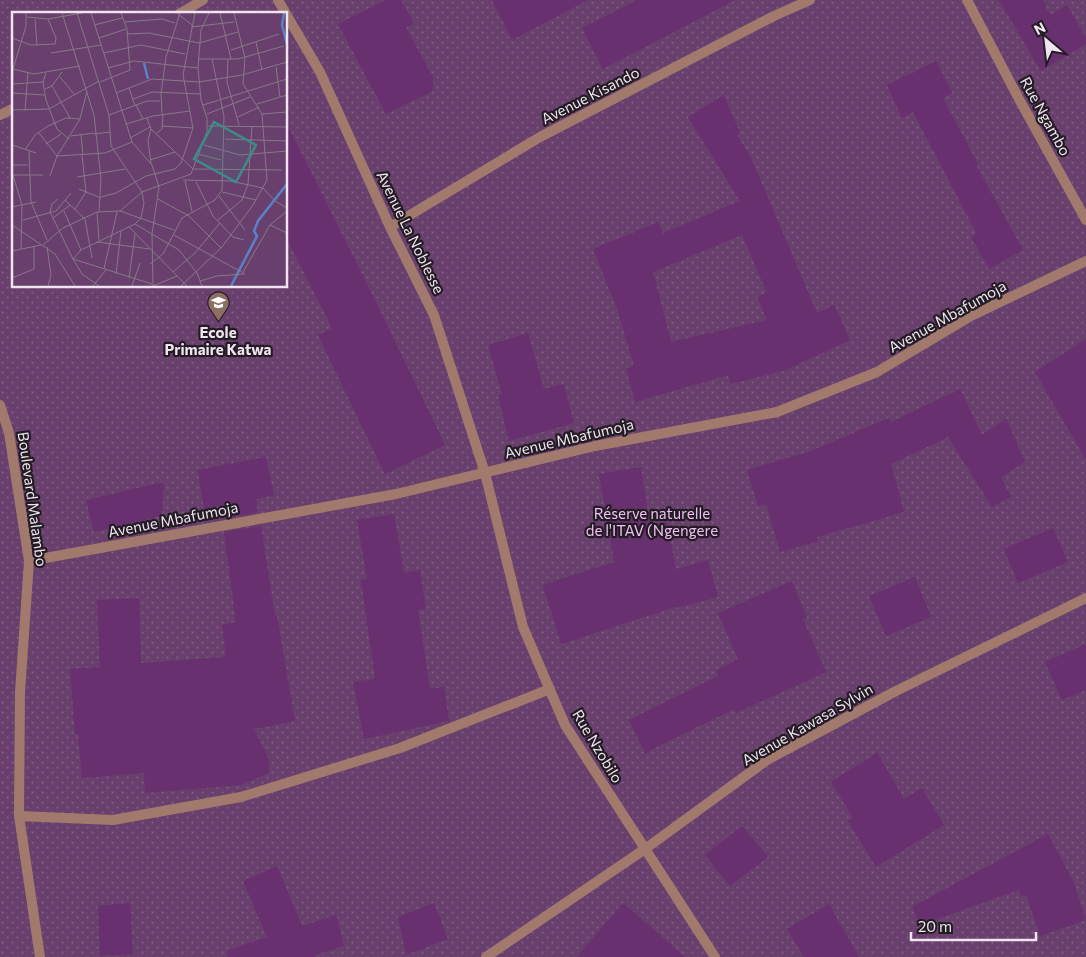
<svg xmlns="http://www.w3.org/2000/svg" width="1086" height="957" viewBox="0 0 1086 957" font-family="Commissioner,sans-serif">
  <defs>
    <pattern id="park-dots" width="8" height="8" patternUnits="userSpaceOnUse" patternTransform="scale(1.25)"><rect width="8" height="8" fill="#693f6d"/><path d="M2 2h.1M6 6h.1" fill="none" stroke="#7f5b82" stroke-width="1.8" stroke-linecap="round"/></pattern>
  </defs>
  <rect width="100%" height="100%" fill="#413143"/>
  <path fill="url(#park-dots)" fill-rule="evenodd" d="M0,0H1086V957H0ZM14,14H286V286H14Z"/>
  <path fill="#69306f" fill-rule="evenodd" d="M386,0H401L414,24L406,28L433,77V91L386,114L338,24Z
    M492,0H588L512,40Z
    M637,0H735L603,69L582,28Z
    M999,0H1043L1050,15L1067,5L1086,38V44L1041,71Z
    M936,61L952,93L943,98L978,164L976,165L1023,250L989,269L971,237L977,234L913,112L902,118L887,85Z
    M724,95L740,133L737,135L751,158L817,313L834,305L850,340L786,370L730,384L728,375L635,402L626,368L634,366L618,311L593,249L658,222L663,233L740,201L688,117ZM742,235L767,293L757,297L767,320L671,342L653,272Z
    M286,122L378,306L445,445L385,474L318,335L332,328L286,237Z
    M528,333L544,389L564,384L574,423L509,441L498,395L502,394L488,345Z
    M1086,339V460L1035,372Z
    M960,389L982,435L1006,419L1025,462L1001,477L1011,497L992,507L948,437L891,464L904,512L817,537L819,541L780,552L766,504L758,506L747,470L811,451L889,418L891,422Z
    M266,457L274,495L256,499L258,512L222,519L220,506L204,509L198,470Z
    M641,467L650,524L667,522L676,569L708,560L718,597L676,608L675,607L561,644L543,585L614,562L599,474Z
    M164,482L162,516L94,532L86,500Z
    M394,514L404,573L420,570L426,609L418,610L430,689L444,687L449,721L364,739L353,682L375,679L361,580L367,579L357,520Z
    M261,526L275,616H277L295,721L254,729L269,759V773L241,785L145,793L144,773L82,778L78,734H75L70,669L100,667L97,600L139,598L141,663L226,657L222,625L236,622L224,532Z
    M1053,528L1068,562L1018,583L1004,549Z
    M915,577L931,617L886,636L869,596Z
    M792,581L807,618L803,619L826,672L736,713L734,709L645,753L629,720L718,676L716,670L738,659L718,613Z
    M1086,644V690L1062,700L1045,662Z
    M877,753L904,799L922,788L944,825L876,867L848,821L853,818L831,782Z
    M742,826L768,857L730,886L705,855Z
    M1048,834L1074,883L1086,920L1040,936L1026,895L1021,896L1019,890L920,925L912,907Z
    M277,866L302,926L336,915L344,946L315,955L316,957H228L227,951L267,937L243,881Z
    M130,903L133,954L100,956L98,906Z
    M434,903L448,939L406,955L398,917Z
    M623,903L685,957H577Z
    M829,904L859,957H804L787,929Z"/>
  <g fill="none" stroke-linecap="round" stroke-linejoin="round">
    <path stroke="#a27a6d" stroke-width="10" d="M278,0L286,14
      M967,0L1020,101L1086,220
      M179,14L203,0
      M286,14L320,72L390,227L434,315L485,473L523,627L565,725L715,957
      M0,115L14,108
      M390,227L540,137L774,16L810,0
      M0,405L9,433L29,561L20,692L19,816L40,957
      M29,561L396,494L595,446L777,412L877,372L971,316L1086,261
      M19,816L113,820L241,797L400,748L550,689
      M486,957L645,849L767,760L896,691L1086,598"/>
  </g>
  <defs>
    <symbol id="school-pin" viewBox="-11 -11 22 30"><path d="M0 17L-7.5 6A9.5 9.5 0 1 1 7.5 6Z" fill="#8d6e63" stroke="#231c24"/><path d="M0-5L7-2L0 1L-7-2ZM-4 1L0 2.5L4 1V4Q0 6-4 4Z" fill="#fff"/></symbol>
  </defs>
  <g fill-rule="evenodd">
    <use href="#school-pin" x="206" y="290" width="25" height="34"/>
  </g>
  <g text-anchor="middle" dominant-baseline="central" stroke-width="4.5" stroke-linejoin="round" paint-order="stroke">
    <g font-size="15" fill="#efe4ef" stroke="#231c24">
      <text transform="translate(590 95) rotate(-27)">Avenue Kisando</text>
      <text transform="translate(1046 116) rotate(61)">Rue Ngambo</text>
      <text transform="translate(411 232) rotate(64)">Avenue La Noblesse</text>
      <text transform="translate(947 316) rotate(-29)">Avenue Mbafumoja</text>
      <text transform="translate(569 438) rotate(-13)">Avenue Mbafumoja</text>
      <text transform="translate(33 499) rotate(82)">Boulevard Malambo</text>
      <text transform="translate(173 519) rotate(-11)">Avenue Mbafumoja</text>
      <text transform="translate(807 724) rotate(-30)">Avenue Kawasa Sylvin</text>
      <text transform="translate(598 746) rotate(59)">Rue Nzobilo</text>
    </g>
    <g font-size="15" font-weight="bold" fill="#efe4ef" stroke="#231c24">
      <text x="218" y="332">Ecole<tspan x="218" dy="17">Primaire Katwa</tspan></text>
    </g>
    <g font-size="15" fill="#f1bff5" stroke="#231c24">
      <text x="652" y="513">Réserve naturelle<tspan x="652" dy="17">de l'ITAV (Ngengere</tspan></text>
    </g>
  </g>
  <g transform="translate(12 12)">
    <rect width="275" height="275" fill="#413143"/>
    <path d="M0,1H275V274H0Z" fill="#693f6d"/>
    <path fill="none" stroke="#5982ca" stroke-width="2.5" d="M272,1L270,13L275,32M132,51L136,67M219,274L245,224L242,219L246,209L275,172"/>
    <path fill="none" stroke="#877988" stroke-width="1" d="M50,1L82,103L89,167L87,199M65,1L97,103L99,134L130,180L132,191L129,206L123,212L69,238L61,247L70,262L87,274M79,1L120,130L140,153L147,175L140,222L141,274M165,1L180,13M208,1L219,47M15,5L36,7L70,1M23,7L25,34M113,10L150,7L163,11M82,13L110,6M179,15L222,10M115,22L137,21L187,31L226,20M0,26L19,33L43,32L44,26L36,7M87,26L114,17M244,30L250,58M219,38L267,22M39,41L89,33M92,41L129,33L173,42M187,47H226L272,34M216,47L215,70L227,113M264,55L268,85M96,56L122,49L186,56M1,57L22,62L68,54M34,61L31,70L34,88L45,117L57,127M48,65L63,83M88,70L118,58L115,17L109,1M0,72L31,70M40,74L58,106M117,76L123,94M33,77L40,74L50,60M0,81L33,83M104,81L140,67L187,70L230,63L275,50M121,87L140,80L188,82M0,91L1,57L14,14V1M245,92L275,83M124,93L131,107M191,93L275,67M0,98L37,97L87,69M13,99L16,60M150,102L149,82L154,45L168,1M195,102L238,85M250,102L275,100M97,103L135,89H148M226,105L247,95M135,106L139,117L136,128L139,152M114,112L141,104L178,99M150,114L181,116M195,114L275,115M139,117L181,157M27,121L45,144L93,141L120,130M145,121L150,117L151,102M82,122L98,120M69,123L71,143M59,124L82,121M118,126L138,115M213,127L275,129M34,132L49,122M0,133L24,141M192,133L228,143L275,139M13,138L23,123L36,114L54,106L68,107M17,139L19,190L35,228M186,142L209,148M138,148L163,140M0,153H16M182,157L270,158M0,160L10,193L9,237M1,163H31M38,164L45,144L68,107L75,79M65,165L113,157M171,168L218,169L251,176L263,189L275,196M173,169L180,199M184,170L201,204L221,225L232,228M67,177L89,186M210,180L244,188M207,184L233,218M89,185L104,181L134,164L163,157L169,151L181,116L171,63L183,1M46,187L40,192L38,200L61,247L140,272M146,187L177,204L209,236M53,188L73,207L80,246M0,195L24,190M63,197L74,180L70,143M52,199L69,238M108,199L162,218M85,200L87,228M41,206L58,193M11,208L44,199L59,181M206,208L230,188L236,172L240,114M123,212L167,238L185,261L190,274M0,213L43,242L63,274M258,213L275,221M117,215L175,274M162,223L233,262M85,230L138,237M31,233L51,216L85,200L108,199L130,180L179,162L195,120V106L189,88L186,56L189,18L197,1M35,235L39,263L36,274M0,239L29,233M138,252L151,242L170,206L203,188L210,178L212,104L200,47M92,257L105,200M161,260L183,241L208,211M231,260L258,213L275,199M104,262L109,219M0,266L22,257V235M117,266L123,222M188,269L205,264L232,262M81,274L94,258M120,274L128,251M141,274L165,264M169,274L209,236L241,193L255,168L250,102L231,72L233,46L222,1"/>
    <path fill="#3c8c88" fill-opacity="0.15" stroke="#3c8c88" stroke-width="2.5" d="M202,110L244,133L224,170L182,147Z"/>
    <rect width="275" height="275" fill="none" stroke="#efe4ef" stroke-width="2.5"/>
  </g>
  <g transform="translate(1046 40) rotate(332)" stroke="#231c24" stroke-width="4" paint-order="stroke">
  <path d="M0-4L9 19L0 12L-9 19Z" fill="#efe4ef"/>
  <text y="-8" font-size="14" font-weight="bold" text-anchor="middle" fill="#efe4ef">N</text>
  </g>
  <path d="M911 932v8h125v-8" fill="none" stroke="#efe4ef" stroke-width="2.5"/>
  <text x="918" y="932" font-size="15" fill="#efe4ef" stroke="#231c24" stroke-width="4" paint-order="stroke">20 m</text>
</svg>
